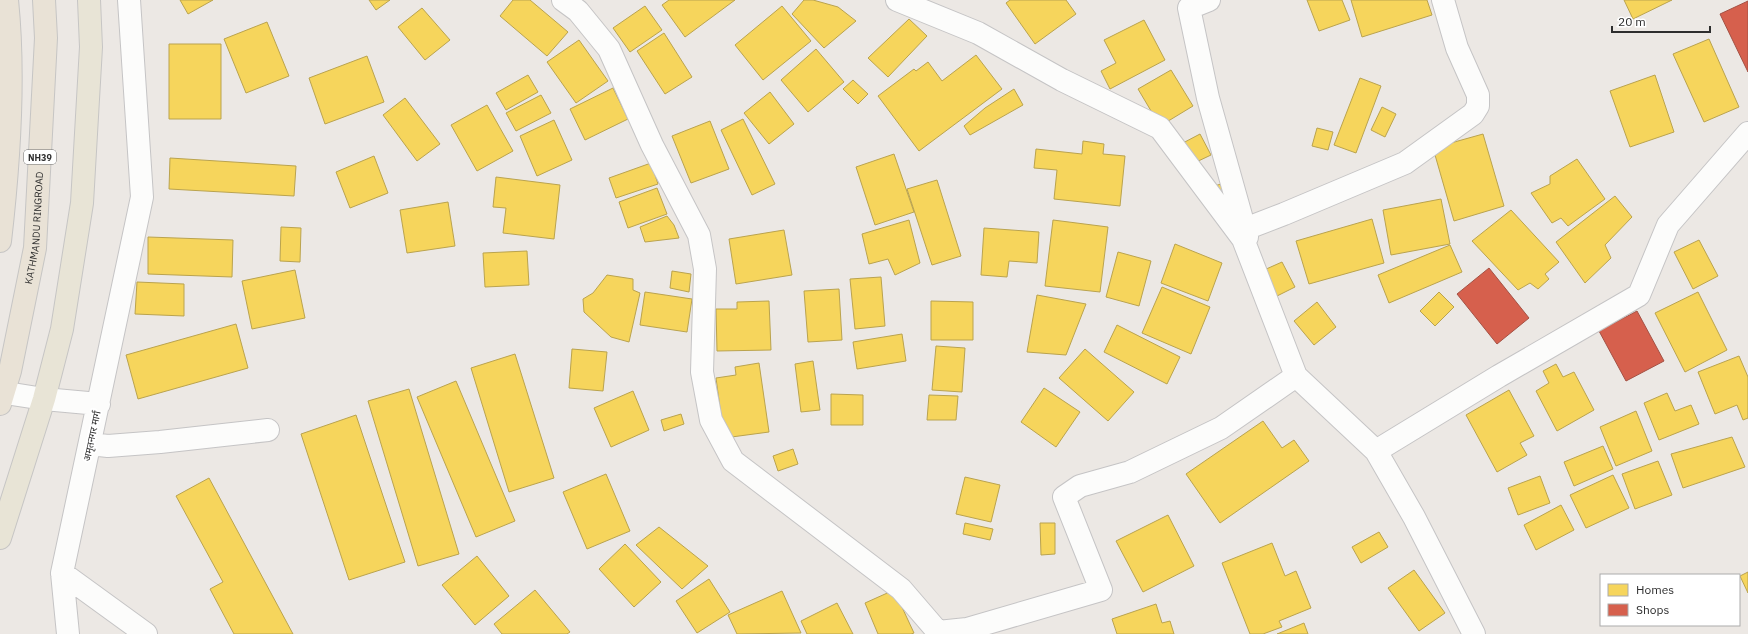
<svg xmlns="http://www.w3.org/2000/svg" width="1748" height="634" viewBox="0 0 1748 634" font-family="'IBM Plex Sans','Noto Sans Devanagari',sans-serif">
  <rect width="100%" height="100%" fill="#ece8e4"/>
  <path fill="#f6d55c" stroke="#baa34e" d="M180,0H213L188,14Z
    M369,0H390L376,10Z
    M513,0H530L568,32L547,56L500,16Z
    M669,0H735L685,37L662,5Z
    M804,0H813L838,7L856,21L824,48L792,14Z
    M1010,0H1066L1076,14L1035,44L1006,3Z
    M1307,0H1342L1350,20L1319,31Z
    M1351,0H1427L1432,15L1362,37Z
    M1624,0H1672L1633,19Z
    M645,6L662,30L630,52L613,28Z
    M782,6L811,41L763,80L735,45Z
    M422,8L450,40L425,60L398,27Z
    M909,19L927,36L888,77L868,58Z
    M1144,20L1165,60L1110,89L1101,71L1116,63L1104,40Z
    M267,22L289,76L246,93L224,39Z
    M664,33L692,77L665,94L637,51Z
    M1709,39L1739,107L1704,122L1673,54Z
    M579,40L608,81L576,103L547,62Z
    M169,44H221V119H169Z
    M816,49L844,82L808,112L781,80Z
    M976,55L1002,89L919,151L878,96L914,69L916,71L928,62L942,81Z
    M367,56L384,102L325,124L309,78Z
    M1171,70L1193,106L1160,126L1138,89Z
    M528,75L538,92L506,110L496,93Z
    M1655,75L1674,132L1630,147L1610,91Z
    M1360,78L1381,86L1356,153L1334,145Z
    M853,80L868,94L858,104L843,89Z
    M613,88L628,119L585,140L570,109Z
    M1014,89L1023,105L970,135L964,126L985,108Z
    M770,92L794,124L769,144L744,113Z
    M541,95L551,113L516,131L506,113Z
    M405,98L440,144L417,161L383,115Z
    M487,105L513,151L477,171L451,125Z
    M1382,107L1396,114L1385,137L1371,130Z
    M743,119L775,184L752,195L721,130Z
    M554,120L572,160L537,176L520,136Z
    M710,121L729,169L691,183L672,136Z
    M1317,128L1333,132L1328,150L1312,146Z
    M1200,134L1211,155L1192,164L1181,144Z
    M1483,134L1504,206L1454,221L1433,148Z
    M1083,141L1104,144L1103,154L1125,156L1120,206L1054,199L1057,170L1034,168L1036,149L1082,154Z
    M894,154L914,212L875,225L856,167Z
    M374,156L388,193L350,208L336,172Z
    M170,158L296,166L294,196L169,189Z
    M1577,159L1605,199L1568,226L1561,218L1552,223L1531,193L1550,184V176Z
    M651,163L658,184L616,198L609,178Z
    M496,177L560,185L554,239L503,233L506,208L493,207Z
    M937,180L961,256L932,265L907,189Z
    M1221,184L1226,196L1217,202L1211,187Z
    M657,188L667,214L628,228L619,202Z
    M1615,196L1632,217L1605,245L1611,258L1585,283L1556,242Z
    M1441,199L1450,244L1391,255L1383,210Z
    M448,202L455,246L407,253L400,210Z
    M1511,210L1559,262L1545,274L1549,279L1538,289L1530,283L1518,290L1472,241Z
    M667,216L674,225L679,238L645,242L640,227Z
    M1372,219L1384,263L1309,284L1296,241Z
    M909,220L920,263L895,275L888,259L869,264L862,234Z
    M1053,220L1108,227L1100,292L1045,286Z
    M281,227L301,228L300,262L280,261Z
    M984,228L1039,232L1037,263L1009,261L1007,277L981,275Z
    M784,230L792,275L736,284L729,239Z
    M148,237L233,240L232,277L148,274Z
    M1699,240L1718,276L1693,289L1674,252Z
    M1175,244L1222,263L1208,301L1161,283Z
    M1450,245L1462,272L1389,303L1378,275Z
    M527,251L529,285L485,287L483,253Z
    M1118,252L1151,261L1139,306L1106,297Z
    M1282,262L1295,287L1277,296L1264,270Z
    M295,270L305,318L252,329L242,281Z
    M672,271L691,274L689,292L670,288Z
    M607,275L633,279V290L640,293L629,342L611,337L584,312L583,299L593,293Z
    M881,277L885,326L855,329L850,279Z
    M137,282L184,284V316L135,314Z
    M1162,287L1210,307L1191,354L1142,333Z
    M839,289L842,340L808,342L804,291Z
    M645,292L692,299L687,332L640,325Z
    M1439,292L1454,307L1435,326L1420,311Z
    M1698,292L1727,350L1685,372L1655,313Z
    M1037,295L1086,304L1066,355L1027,352Z
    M769,301L771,350L717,351L716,309H737V302Z
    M931,301L973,302V340H931Z
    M1317,302L1336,327L1314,345L1294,321Z
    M236,324L248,368L138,399L126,355Z
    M1117,325L1180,357L1167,384L1104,352Z
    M902,334L906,361L857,369L853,342Z
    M936,346L965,348L962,392L932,390Z
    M572,349L607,352L603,391L569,388Z
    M1085,349L1134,392L1108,421L1059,378Z
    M515,354L554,478L509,492L471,368Z
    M1739,356L1748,377V418L1743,420L1737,405L1715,414L1698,372Z
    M813,361L820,410L801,412L795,364Z
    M759,363L769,432L724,438L716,378L736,375L735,367Z
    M1556,364L1563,377L1574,372L1594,410L1557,431L1536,391L1549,383L1543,371Z
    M456,381L515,521L476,537L417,397Z
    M1044,388L1080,412L1056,447L1021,422Z
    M409,389L459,554L418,566L368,401Z
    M1509,390L1534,436L1520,443L1527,455L1497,472L1466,415Z
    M633,391L649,430L611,447L594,408Z
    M1667,393L1675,411L1691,405L1699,424L1659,440L1644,403Z
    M831,394L863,395V425H831Z
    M929,395L958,396L956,420H927Z
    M1636,411L1652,451L1616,466L1600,427Z
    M681,414L684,424L664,431L661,420Z
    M356,415L405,562L349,580L301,434Z
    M1263,421L1282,448L1294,440L1309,461L1220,523L1186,474Z
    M1732,437L1745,467L1683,488L1671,454Z
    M1603,446L1613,469L1574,486L1564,462Z
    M793,449L798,464L778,471L773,456Z
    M1658,461L1672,495L1635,509L1622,474Z
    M606,474L630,531L587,549L563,492Z
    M1613,475L1629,508L1586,528L1570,495Z
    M1540,476L1550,503L1518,515L1508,488Z
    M965,477L1000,485L991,522L956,514Z
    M209,478L293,634H234L210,589L223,582L176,496Z
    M1561,505L1574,530L1536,550L1524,525Z
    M1168,515L1194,566L1143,592L1116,541Z
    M965,523L993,529L990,540L963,534Z
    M1040,523H1055V554L1041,555Z
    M659,527L708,566L682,589L636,545Z
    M1379,532L1388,547L1361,563L1352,547Z
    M1272,543L1285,576L1296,571L1311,608L1279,621L1282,627L1263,634H1250L1222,563Z
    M625,544L661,582L634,607L599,569Z
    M477,556L509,596L475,625L442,585Z
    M1414,570L1445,613L1419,631L1388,588Z
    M1748,572V593L1740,576Z
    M709,579L730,612L697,633L676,601Z
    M535,590L570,632L567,634H502L494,624Z
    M894,590L914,633L911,634H878L865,603Z
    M782,591L801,633L737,634L728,615Z
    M837,603L853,634H807L801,621Z
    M1156,604L1162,623L1170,621L1174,634H1117L1112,619Z
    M1304,623L1308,634H1277Z"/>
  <path fill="#d6604d" stroke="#a45144" d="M1748,1V72L1720,14Z
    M1489,268L1529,318L1497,344L1457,294Z
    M1637,311L1664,361L1626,381L1599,331Z"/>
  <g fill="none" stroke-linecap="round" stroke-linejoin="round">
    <defs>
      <path id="minor" d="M129,0L142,197L62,573L146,634
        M563,0L578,11L609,49L652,145L699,235L705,269L702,372L711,420L733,461L901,589L938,632L967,629L1101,590L1064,497L1080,486L1130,472L1221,428L1296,376L1376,451L1499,376L1639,295L1668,225L1748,133
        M897,0L978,33L1062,80L1160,128L1243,239L1296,376
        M1209,0L1189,8L1208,98L1247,237
        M1245,229L1284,214L1405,163L1473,114L1478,106V95L1457,48L1443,0
        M0,392L44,399L99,404
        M90,444L108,446L160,442L268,430
        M1376,451L1414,517L1474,634
        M62,573L68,634"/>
      <path id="primary" d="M0,538L44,399L62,329L82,203L91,47L89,0"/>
      <g id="trunk">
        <path d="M0,241C9,164 15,77 7,0"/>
        <path id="s1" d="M0,404L10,371L35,248L46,38L44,0"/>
      </g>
    </defs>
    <use href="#minor" stroke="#c5c4c5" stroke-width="24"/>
    <use href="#primary" stroke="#c6c5c4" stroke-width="24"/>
    <use href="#trunk" stroke="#c6c5c4" stroke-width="24"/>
    <use href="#minor" stroke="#fcfcfb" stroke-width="22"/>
    <use href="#primary" stroke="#e8e4d6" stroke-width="22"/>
    <use href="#trunk" stroke="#e9e2d6" stroke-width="22"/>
  </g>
  <g text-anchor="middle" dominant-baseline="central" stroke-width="4" stroke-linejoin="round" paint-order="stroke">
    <rect fill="#fff" stroke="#6d6d6d" stroke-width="1" x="24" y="150" width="32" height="14" rx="3"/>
    <g font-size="9" font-weight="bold" fill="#2e2e2e">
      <text x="40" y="157">NH39</text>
    </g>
    <g font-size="10" fill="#2e2e2e" stroke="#fff">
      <text stroke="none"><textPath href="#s1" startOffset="180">KATHMANDU RINGROAD</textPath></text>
      <text transform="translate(92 436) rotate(-78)">अमृतनगर मार्ग</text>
    </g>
  </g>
  <rect x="1600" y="574" width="140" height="52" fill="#ffffff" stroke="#ababab"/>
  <rect x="1608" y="584" width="20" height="12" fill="#f6d55c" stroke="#ababab"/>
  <text x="1636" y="594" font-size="12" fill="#2e2e2e">Homes</text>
  <rect x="1608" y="604" width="20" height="12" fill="#d6604d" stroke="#ababab"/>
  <text x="1636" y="614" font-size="12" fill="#2e2e2e">Shops</text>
  <path d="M1612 26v6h98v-6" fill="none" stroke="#2e2e2e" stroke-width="2"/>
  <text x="1618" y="26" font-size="12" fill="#2e2e2e" stroke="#ffffff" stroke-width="3" paint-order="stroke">20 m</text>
</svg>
